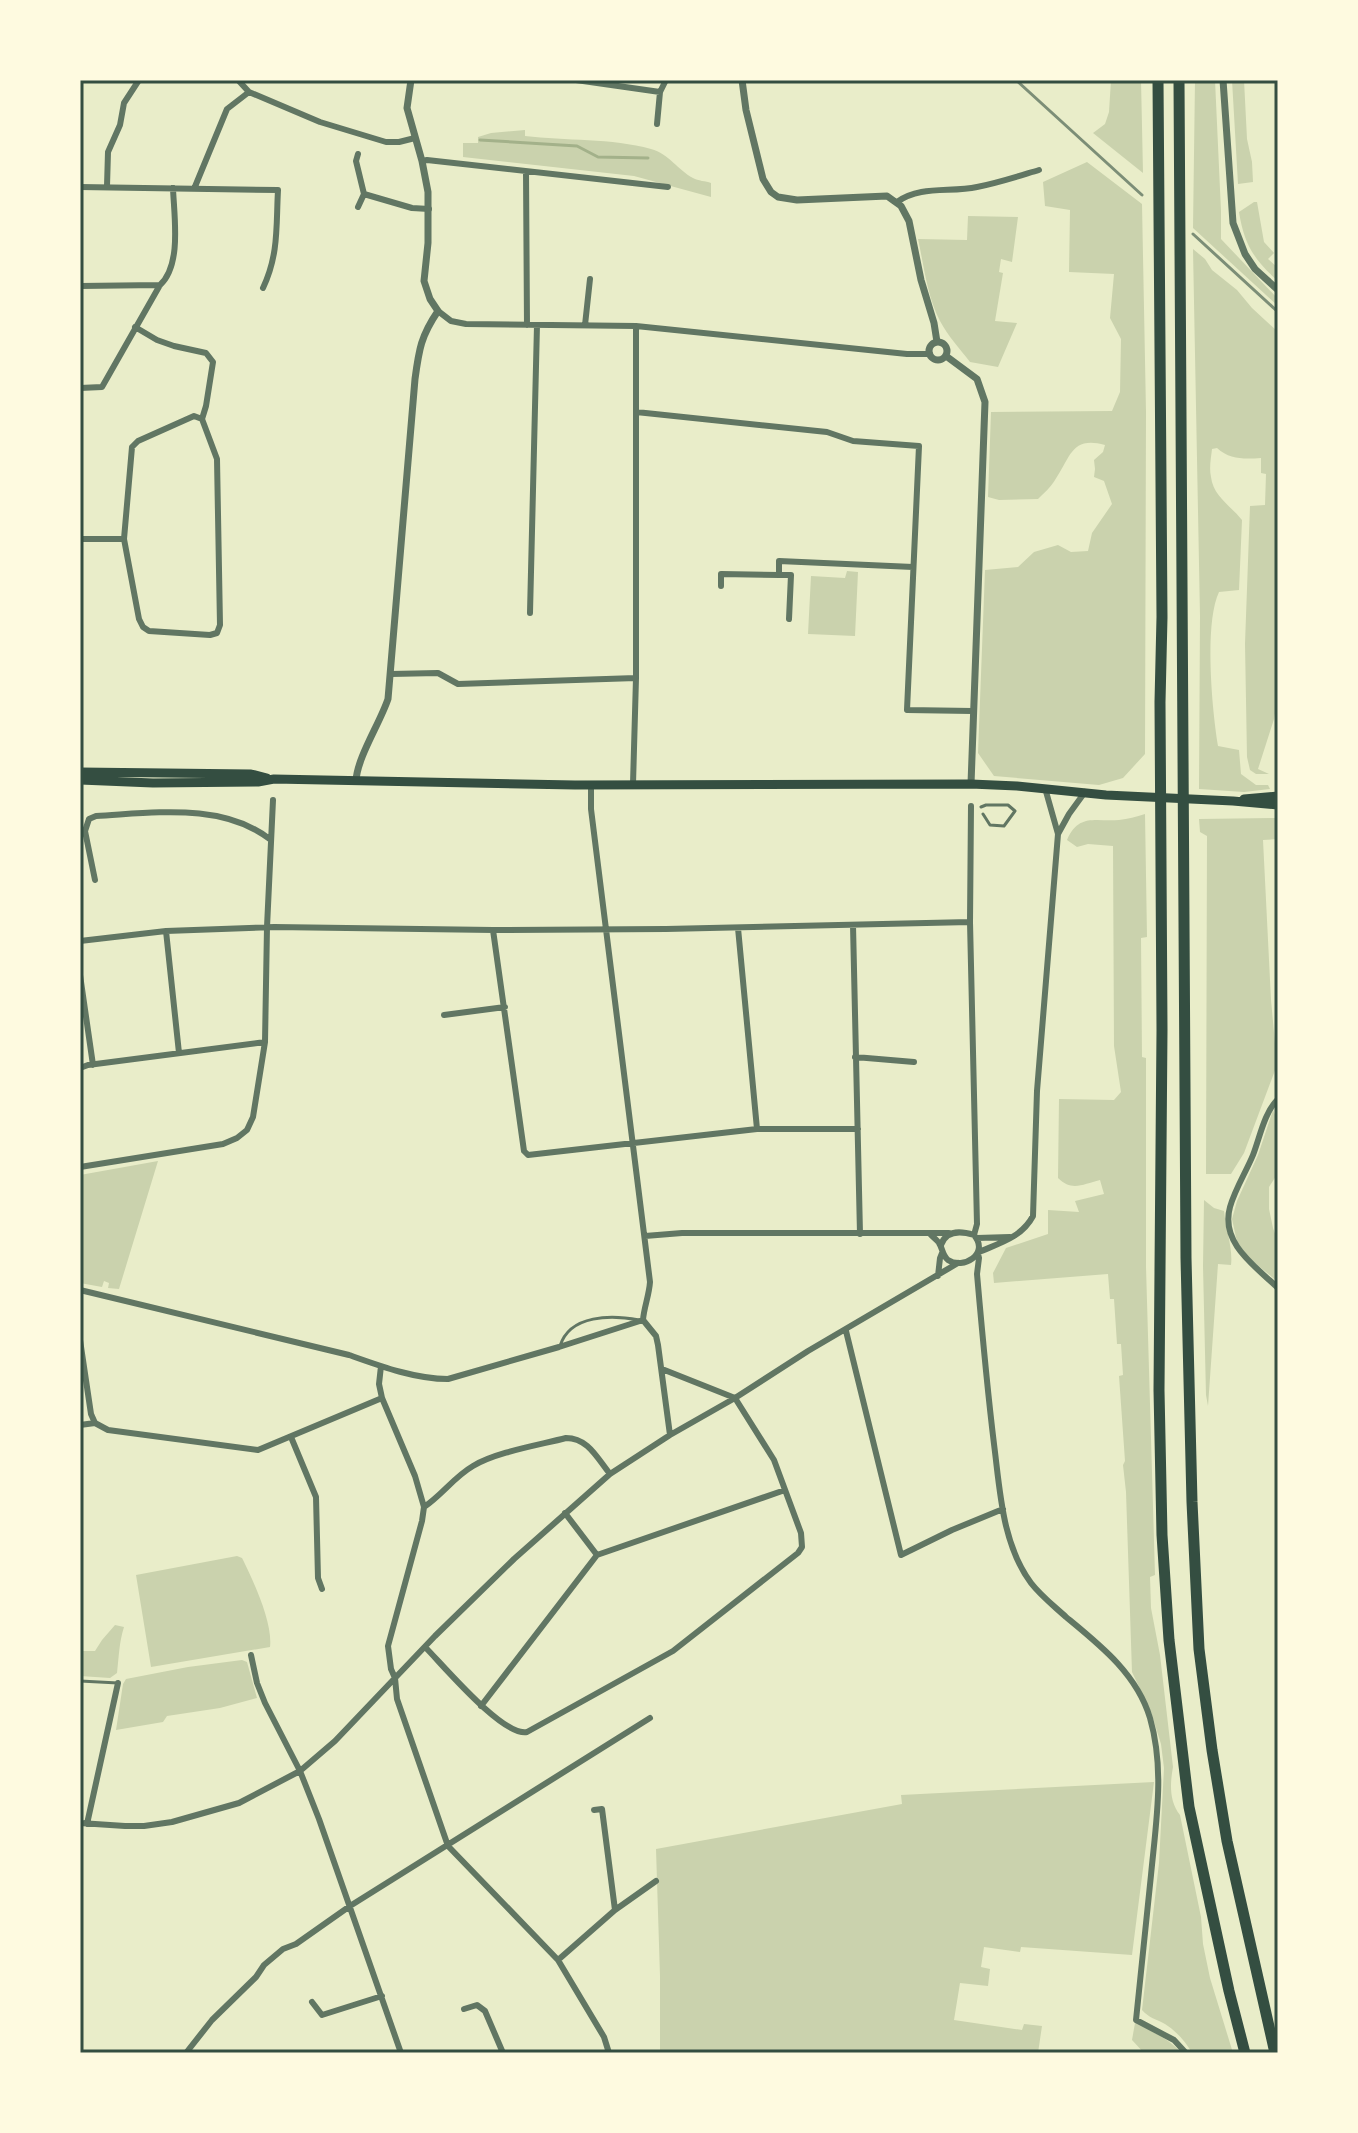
<svg xmlns="http://www.w3.org/2000/svg" width="1358" height="2133" viewBox="0 0 1358 2133" font-family="Mulish,sans-serif">
  <rect width="100%" height="100%" fill="#e9edc9"/>
  <path fill="#cad2ad" d="M1111,80H1141L1143,173L1093,133L1105,124L1109,112Z
    M1195,80H1215L1221,211V239L1278,299V306L1193,228Z
    M1232,80H1244L1247,139L1252,162L1253,182L1238,184Z
    M525,130V136C565,141 612,138 651,149C669,154 678,170 693,178C698,181 706,181 711,183V197L634,176L463,157V143H478V137L491,133Z
    M1087,162L1142,204L1146,412L1145,754L1123,778L1099,785L994,776L978,753L985,570L1018,567L1034,552L1058,545L1071,552L1088,551L1092,533L1112,504L1104,481L1094,477L1095,469L1094,460L1103,452L1105,445C1071,436 1071,457 1055,480C1051,487 1044,493 1038,499L999,500L988,497L991,412L1112,411L1120,392L1121,339L1110,318L1114,274L1069,272L1070,210L1045,206L1043,182Z
    M1254,202H1257L1264,242L1274,253L1268,259L1278,268V281C1254,260 1244,244 1239,212Z
    M968,216L1018,217L1012,262L1001,259L999,272L1003,273L995,321L1017,323L998,367L970,362C960,349 948,336 940,321C927,296 924,266 918,239L967,240Z
    M1193,249L1205,259L1212,270L1237,290L1252,308L1278,332V697L1274,719L1258,769L1269,774H1256L1250,770L1247,757L1245,644L1250,506L1265,505L1266,474L1261,473V458C1245,459 1230,460 1217,448L1212,449C1211,458 1209,468 1211,477C1213,496 1231,506 1242,520L1239,590L1219,592C1204,624 1212,710 1218,746L1239,750L1241,774L1256,785H1268L1270,789L1244,792L1199,789L1200,616Z
    M847,571L858,572L855,636L808,634L811,576L845,578Z
    M1145,814L1147,937L1141,938L1142,1057L1146,1058V1267L1155,1575L1150,1577L1151,1608L1160,1655L1173,1767C1170,1783 1169,1801 1180,1815L1201,1917L1203,1944L1210,1978L1233,2053H1192C1186,2042 1176,2031 1165,2024C1156,2019 1149,2018 1142,2010L1159,1863L1164,1768L1161,1744L1151,1712L1132,1672L1126,1492L1123,1465L1125,1461L1119,1376L1123,1375L1121,1344H1117L1114,1299H1110L1108,1274L994,1283L993,1273L1006,1248L1048,1234V1210L1079,1212L1075,1201L1104,1194L1100,1180C1083,1184 1072,1192 1058,1178L1059,1099L1114,1100L1121,1092L1114,1046L1113,846L1088,844L1077,847L1067,840C1079,813 1095,822 1119,820C1128,819 1136,817 1145,814Z
    M1278,818V839L1263,840L1271,1000L1277,1065L1244,1153L1231,1174H1206L1207,836L1200,832L1199,819Z
    M1273,1110L1278,1122V1173L1269,1187V1209L1273,1228L1278,1242V1282L1249,1258L1237,1242L1232,1219L1237,1201L1258,1155Z
    M158,1161L119,1289L108,1288L109,1283L104,1281L102,1287L80,1283V1175Z
    M1204,1200L1214,1208L1224,1211C1226,1229 1233,1249 1231,1265L1218,1264L1208,1406L1206,1395L1203,1266Z
    M237,1556L242,1558C253,1580 273,1623 270,1647L151,1667L136,1575Z
    M115,1625L124,1627C119,1643 119,1656 117,1673L110,1678L80,1676V1651H95L102,1640Z
    M242,1660L247,1662L257,1698L220,1708L167,1716L163,1722L116,1730L123,1684L126,1679L188,1667Z
    M1154,1782L1132,1955L1021,1947L1020,1952L984,1947L981,1967L990,1969L988,1986L960,1983L954,2020L1022,2030L1024,2024L1042,2026L1038,2053H660V1976L656,1849L902,1804L901,1795Z
    M1135,2023C1151,2031 1170,2039 1181,2053H1144L1132,2040Z"/>
  <g fill="none" stroke-linecap="round" stroke-linejoin="round">
    <path stroke="#a3b18a" stroke-width="3" d="M480,140L577,146L598,157L648,158"/>
    <path stroke="#617663" stroke-width="3" d="M981,807L986,805H1008L1015,811L1004,826L990,825L983,814
      M560,1346C570,1314 612,1315 639,1320
      M80,1681L118,1683"/>
    <path stroke="#617663" stroke-width="6" d="M238,80L249,92L320,122L386,142H399L415,138
      M576,80L660,92L666,80
      M657,124L660,92
      M358,154L356,161L364,194L412,208L429,209
      M422,161L427,160L668,187
      M526,172L527,325
      M107,186L108,152L120,125L124,103L139,80
      M80,187L278,190C276,226 279,254 263,288
      M194,189L227,109L249,92
      M897,202C921,185 950,193 977,187C998,183 1019,176 1039,170
      M358,207L364,194
      M80,286L160,285
      M438,311L451,321L466,324L636,326L907,354H930
      M585,325L590,279
      M135,327L157,340L174,346L206,353L213,362L206,406L202,419L217,459L220,625L217,633L210,635L149,631L143,627L139,619L124,539L132,447L138,441L194,416L202,419
      M80,388L102,387L160,285C182,265 174,216 173,188
      M636,412L827,432L853,441L919,446L907,710L972,711
      M80,539H124
      M779,575H791L789,619
      M721,586V574L779,575V561L913,567
      M530,613L537,325
      M391,674L438,673L458,684L636,678
      M591,784V809L650,1282C649,1296 644,1307 643,1320L656,1336L658,1345L670,1435
      M633,784L636,678V326
      M971,806L970,922L977,1224L974,1235
      M1058,834L1069,814L1085,792
      M95,880L85,831L89,819L96,816C154,813 223,802 271,840
      M853,925L860,1234
      M738,928L757,1129
      M493,930L524,1151L528,1155L757,1129H858
      M166,931L179,1053
      M80,941L166,931L274,927L493,930L666,929L970,922
      M80,975L93,1065
      M444,1015L505,1007
      M855,1057L914,1062
      M80,1068L88,1065L265,1042
      M1278,1099C1264,1113 1260,1137 1253,1155C1246,1172 1235,1189 1230,1207C1220,1243 1255,1266 1278,1288
      M80,1167L223,1144L237,1138L247,1130L253,1117L265,1042L267,927L273,800
      M930,1234C931,1235 939,1242 939,1243C943,1249 942,1255 948,1260C963,1270 990,1254 974,1235C961,1231 946,1230 941,1245
      M645,1236L682,1233H949
      M977,1238L1010,1237
      M979,1252C1000,1243 1022,1237 1033,1216L1037,1091L1058,834L1045,788
      M978,1254L979,1258L977,1274C982,1331 987,1387 994,1444C1000,1490 1002,1544 1031,1583C1041,1596 1054,1606 1066,1617C1100,1645 1137,1674 1150,1718C1165,1770 1156,1822 1151,1875C1146,1923 1141,1972 1136,2020L1174,2040L1186,2053
      M938,1276L940,1258L942,1253
      M80,1290L349,1355C380,1366 415,1379 448,1379L559,1347L643,1320
      M846,1331L901,1555L952,1530L1003,1509
      M80,1340L91,1414L95,1423L108,1430L258,1450L382,1398
      M381,1366L379,1384L382,1398L415,1476L424,1507L422,1521L388,1646L391,1669L395,1678L397,1699L448,1846L558,1960L604,2037L609,2053
      M80,1425L95,1423
      M291,1437L316,1497L318,1578L322,1589
      M424,1507C442,1495 454,1477 473,1466C496,1452 539,1445 566,1438C588,1438 597,1458 610,1474
      M565,1513L597,1555
      M425,1647C443,1665 503,1737 527,1732L673,1651L798,1553L802,1547L801,1533L774,1460L735,1398L662,1369
      M251,1655L257,1683L265,1703L300,1771L319,1819L401,2053
      M481,1706L597,1555L785,1490
      M594,1810L602,1809L615,1910
      M80,1823L125,1826H144L172,1822L239,1803L300,1771L335,1741L435,1636L514,1559L610,1474L670,1435L735,1398L808,1351L958,1263
      M87,1824L118,1683
      M558,1960L615,1910L656,1881
      M312,2002L322,2015L382,1996
      M464,2009L477,2005L485,2011L503,2053
      M186,2053L212,2020L256,1977L264,1965L283,1949L296,1944L350,1906L650,1718"/>
    <path stroke="#617663" stroke-width="7" d="M742,80L746,110L763,179L771,192L778,197L797,200L887,196L901,206L909,221L921,280L934,323L937,342
      M1223,80L1233,223L1245,254L1255,269L1278,290
      M929 351a9 9 0 1 1 18 0a9 9 0 1 1-18 0Z
      M946,356L977,379L985,402L971,784
      M356,781C357,758 380,723 388,699L415,379C419,349 421,336 438,311L430,299L424,281L428,243V192L422,161L407,108L411,80"/>
    <path stroke="#344e41" stroke-width="9" d="M80,772L251,774L267,778
      M80,780L153,783L258,782L274,779L575,785L971,784L1017,786L1106,795L1233,801L1278,805
      M1244,799L1278,796"/>
    <path stroke="#344e41" stroke-width="11" d="M1158,80L1162,617L1160,702L1162,1030L1159,1390L1162,1535L1169,1640L1189,1807L1229,1991L1245,2053
      M1179,80L1186,1258L1192,1502L1199,1649L1212,1750L1227,1841L1275,2053"/>
    <path stroke="#7c8e77" stroke-width="3" d="M1016,80L1142,195
      M1193,234L1278,312"/>
  </g>
  <rect width="1358" height="2133" fill="none" stroke="#fefae0" stroke-width="164"/>
  <rect x="82" y="82" width="1194" height="1969" fill="none" stroke="#344e41" stroke-width="3"/>
</svg>
